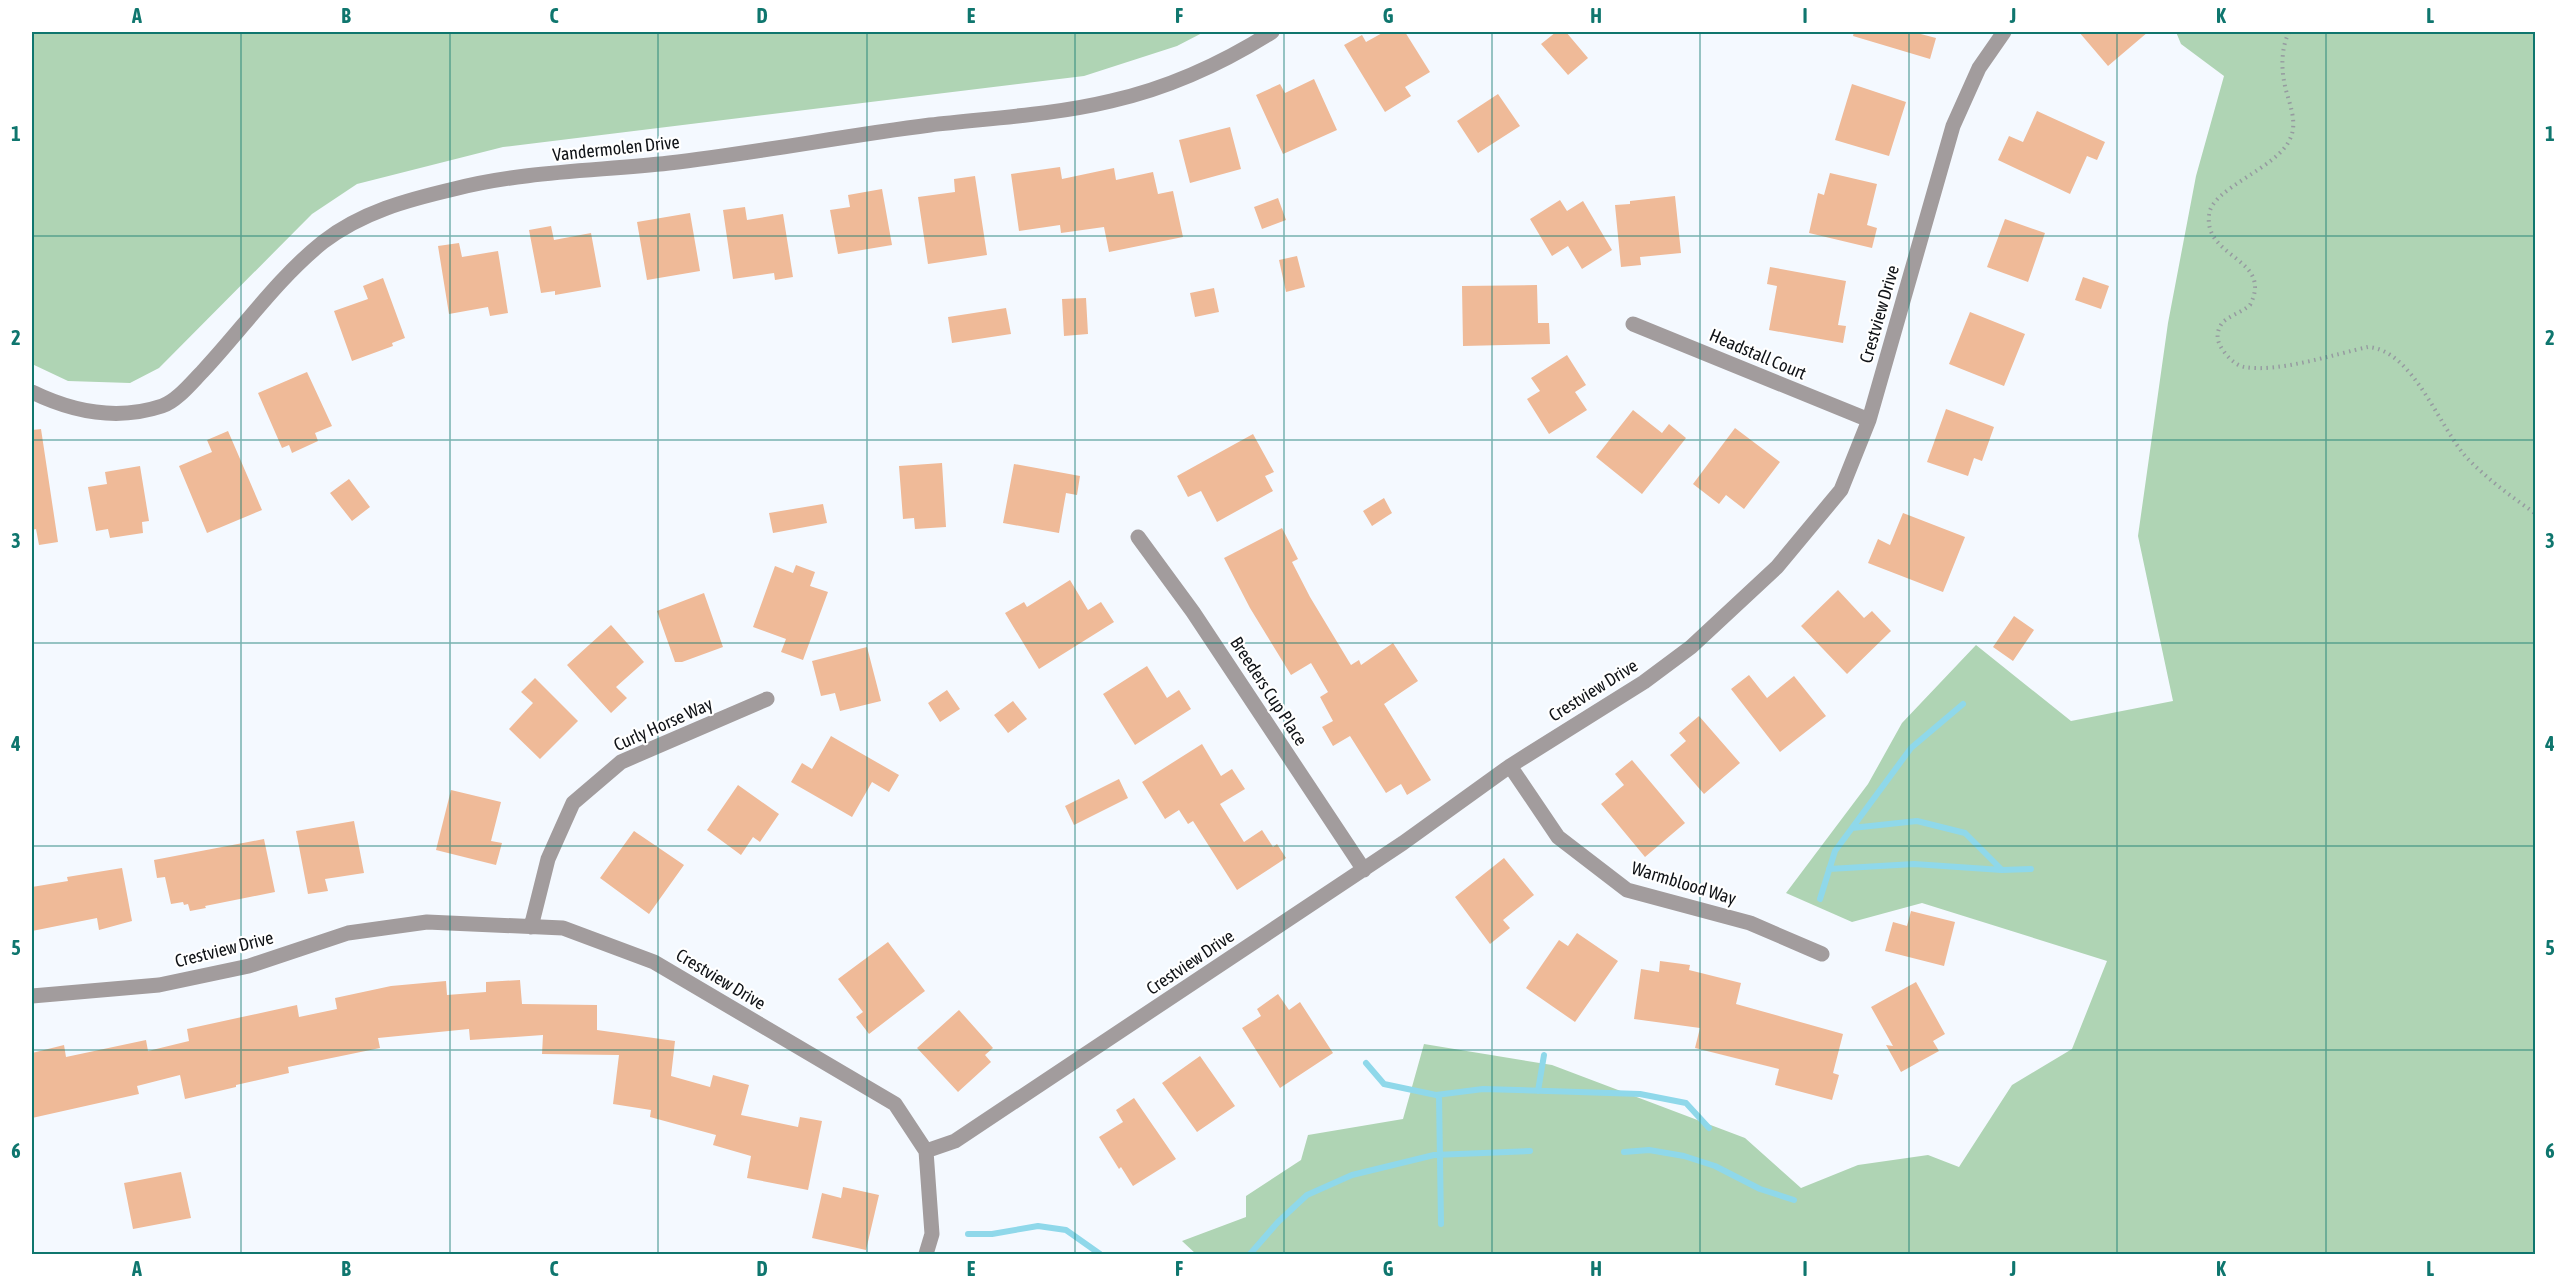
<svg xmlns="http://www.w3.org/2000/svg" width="2567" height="1286" viewBox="0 0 2567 1286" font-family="'Asap Condensed',sans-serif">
  <rect width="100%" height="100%" fill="#f4f9ff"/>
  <path fill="#afd4b4" d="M32,32H1204L1177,46L1084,76L503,147L357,184L312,214L159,368L130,383L68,381L32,364Z
    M2176,32H2535V1254H1196L1182,1241L1246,1217V1196L1301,1160L1308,1135L1403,1119L1424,1044L1552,1065L1745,1138L1801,1188L1858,1165L1928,1155L1959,1167L2012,1085L2072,1049L2107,961L1922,903L1852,922L1786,893L1868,784L1902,723L1976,645L2071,721L2173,701L2138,536L2168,323L2196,176L2224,76L2181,44Z"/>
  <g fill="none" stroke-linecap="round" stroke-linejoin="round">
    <path stroke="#8fd8ea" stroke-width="6" d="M1852,828L1911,748L1963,704
      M1829,869L1914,864L2002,870
      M1820,899L1835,851L1852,828L1917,821L1965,833L2002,870L2031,869
      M1366,1063L1384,1084L1436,1095L1483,1089L1640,1094L1686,1103L1709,1128
      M1538,1091L1544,1055
      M1439,1095L1441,1224
      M1624,1152L1649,1150L1684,1156L1715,1166L1760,1189L1794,1200
      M968,1234H992L1038,1226L1066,1230L1100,1254
      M1250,1254L1278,1222L1307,1195L1352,1175L1434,1155L1530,1151"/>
  </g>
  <path fill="#efba98" d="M1384,32H1405L1430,72L1405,87L1411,96L1385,112L1344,45L1362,35L1366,42Z
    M1556,32H1566L1588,58L1568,75L1541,44Z
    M1854,32H1913L1936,38L1930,59L1853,36Z
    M2079,32H2148L2108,66Z
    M1314,79L1337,130L1283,154L1256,95L1280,84L1285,93Z
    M1852,84L1906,102L1889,156L1835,140Z
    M1498,94L1520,126L1478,153L1457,121Z
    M2037,111L2105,142L2097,160L2087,156L2070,194L1998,160L2009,136L2023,142Z
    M1230,127L1241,169L1190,183L1179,140Z
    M1060,167L1062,179L1114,168L1116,180L1153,172L1158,194L1173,191L1183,237L1109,252L1104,227L1061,233L1060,225L1019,231L1011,174Z
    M1830,173L1877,184L1867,225L1877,228L1872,248L1809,233L1818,193L1824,195Z
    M975,176L987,255L928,264L918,197L955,192L954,179Z
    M882,189L892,245L838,254L830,210L850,207L848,195Z
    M1675,196L1681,253L1640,257L1641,265L1621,267L1615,205L1630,204V201Z
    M1278,198L1286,220L1262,229L1254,207Z
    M1560,200L1567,211L1583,201L1612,250L1582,269L1568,246L1552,256L1530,219Z
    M745,207L747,220L783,214L793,277L775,280L774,273L733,279L723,210Z
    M690,213L700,271L647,280L637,222Z
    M2005,219L2045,233L2028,282L1987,267Z
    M551,226L554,240L591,233L601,287L555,295V291L541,293L529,230Z
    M459,243L462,257L498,251L508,313L490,316L488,307L449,314L438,246Z
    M1297,256L1305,287L1286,292L1279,260Z
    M1770,267L1846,281L1838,325L1846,326L1843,343L1769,330L1777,286L1767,284Z
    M2083,277L2109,286L2101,309L2075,300Z
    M383,278L405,338L392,343L393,346L352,361L334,311L368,299L363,286Z
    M1537,285L1538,323H1549L1550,344L1463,346L1462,286Z
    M1214,288L1219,312L1195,317L1190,293Z
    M1086,298L1088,334L1064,336L1062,299Z
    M1006,308L1011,334L952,343L948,317Z
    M1970,312L2025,334L2004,386L1949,364Z
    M1567,355L1586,385L1575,392L1587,410L1549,434L1527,399L1540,391L1531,378Z
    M307,372L332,426L315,433L318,441L292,453L289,445L282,448L258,393Z
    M1946,409L1994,427L1982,461L1974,458L1968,476L1927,462Z
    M1633,410L1662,433L1669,424L1686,438L1642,494L1596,457Z
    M1735,428L1780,462L1744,509L1726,495L1719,504L1693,484Z
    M41,429L58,542L39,545L36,529L32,530V430Z
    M228,431L262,510L207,533L179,466L212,452L207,440Z
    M1253,434L1274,472L1265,476L1273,491L1217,522L1201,491L1188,497L1177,476Z
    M942,463L946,527L915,529L914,518L903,519L899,466Z
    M1014,464L1080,476L1077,495L1066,493L1059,533L1003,523Z
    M140,466L149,521L142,522L143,533L110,538L108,529L96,531L88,487L107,484L105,472Z
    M349,479L370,507L352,521L330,493Z
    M1384,498L1392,513L1372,526L1363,511Z
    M823,504L827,523L773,533L769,513Z
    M1903,513L1965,537L1943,592L1868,563L1878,539L1890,545Z
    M1282,528L1298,559L1292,562L1310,597L1351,665L1359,660L1361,665L1393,643L1418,681L1384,704L1431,780L1407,795L1401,784L1386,793L1350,736L1333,746L1322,727L1333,721L1320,697L1328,692L1311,663L1291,675L1250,608L1224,558Z
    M796,565L815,572L810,586L828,592L803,660L781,652L786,639L753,627L775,566L793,573Z
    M1070,580L1088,610L1101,602L1114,622L1039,669L1005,613L1024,602L1027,607Z
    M1838,590L1864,618L1872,611L1891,631L1847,674L1801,626Z
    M704,593L723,647L682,662H675L657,611Z
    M2014,616L2034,630L2013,661L1993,647Z
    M611,625L644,662L616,687L627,698L611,713L567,665Z
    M867,647L881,701L840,711L835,693L821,696L812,661Z
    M1147,666L1167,698L1179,690L1191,709L1135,745L1103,694Z
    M1749,675L1767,698L1794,676L1826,716L1780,752L1731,689Z
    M535,678L578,721L540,759L509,729L533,703L521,692Z
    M947,690L960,709L940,722L928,703Z
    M1013,701L1027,719L1008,733L994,715Z
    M1699,716L1740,763L1704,794L1670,755L1686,741L1679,733Z
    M831,736L899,775L889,792L872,782L852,817L791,782L802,763L812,769Z
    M1202,744L1221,776L1232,769L1245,789L1220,804L1244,842L1262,830L1273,847L1277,844L1286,858L1237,890L1193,821L1188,824L1179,810L1165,819L1142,782Z
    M1632,760L1685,823L1645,857L1601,804L1624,785L1615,774Z
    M1119,779L1128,798L1074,825L1065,806Z
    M738,785L779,814L760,842L753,837L741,855L707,830Z
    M451,790L501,802L491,841L502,843L496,865L436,850Z
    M354,821L364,873L325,879L328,891L308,894L296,831Z
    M634,831L684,865L649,914L600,878Z
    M264,839L275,892L205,906L206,908L190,911L188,904L184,905L183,902L171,904L165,877L157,878L154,860Z
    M1504,858L1534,895L1503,920L1510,928L1490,944L1455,897Z
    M122,868L132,921L99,930L97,918L32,931V887L68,881L67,877Z
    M1911,911L1955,922L1944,966L1885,951L1893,922L1907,926Z
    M1577,933L1618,961L1575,1022L1526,988L1559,940L1568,946Z
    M888,942L925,991L869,1034L856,1017L863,1012L838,979Z
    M1660,961L1690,965L1689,970L1741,983L1736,1004L1843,1034L1833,1073L1839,1075L1832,1100L1775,1085L1779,1069L1695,1048L1700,1028L1634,1019L1641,969L1659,972Z
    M520,980L522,1004L597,1005V1030L675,1041L671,1076L710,1087L713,1075L749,1085L741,1115L798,1127L800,1117L822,1121L808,1190L747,1178L751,1156L713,1145L716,1135L650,1117L651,1110L613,1104L619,1055L542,1054L543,1035L470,1040L469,1029L378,1038L380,1048L288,1067L289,1073L236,1085V1087L185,1099L180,1075L137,1086L139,1094L32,1118V1053L64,1045L66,1057L146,1040L148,1051L189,1041L187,1029L297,1005L299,1017L337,1009L335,998L391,986L446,981L447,995L486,992V982Z
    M1916,982L1945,1034L1933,1041L1939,1051L1901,1072L1886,1045L1893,1046L1871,1007Z
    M1278,994L1289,1010L1300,1002L1333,1053L1280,1088L1242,1028L1261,1016L1257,1009Z
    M959,1010L993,1048L985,1055L991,1062L958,1092L917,1048Z
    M1200,1056L1235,1106L1197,1132L1162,1083Z
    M1134,1098L1176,1159L1133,1186L1121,1167L1119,1169L1099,1137L1123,1122L1116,1110Z
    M181,1172L191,1218L133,1229L124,1183Z
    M843,1187L879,1195L866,1250L812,1238L822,1193L841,1198Z"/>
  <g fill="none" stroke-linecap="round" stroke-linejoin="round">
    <path stroke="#969ba0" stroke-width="4" stroke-dasharray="1.5 4.5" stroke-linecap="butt" d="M2289,32C2282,46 2281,65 2284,81C2287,100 2299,120 2290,139C2278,168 2211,188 2209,215C2204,259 2274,258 2250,305C2242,312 2231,315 2223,322C2218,328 2216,336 2219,343C2223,353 2235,366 2245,367C2277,373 2335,354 2368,347C2413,350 2439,427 2467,458C2487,479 2512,497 2536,514"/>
    <path stroke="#a29c9d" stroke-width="15" d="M1633,324L1869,420
      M32,392C73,412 117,421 162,406C177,401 192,382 203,371C243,328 278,278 323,242C362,212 407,200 454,189C524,171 597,171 669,163C756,153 843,136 930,125C990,118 1053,115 1111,101C1169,88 1223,63 1272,32
      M1138,537L1193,612L1364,870
      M1510,766L1558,837L1627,890L1750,923L1822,954
      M531,927L548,859L573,803L621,762L767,699
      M32,996L159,985L249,966L348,933L427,922L563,928L654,962L895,1104L926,1151L955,1141L1403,843L1510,766L1644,682L1691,647L1777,567L1841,490L1869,420L1953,126L1979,68L2004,32
      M926,1151L932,1234L926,1254"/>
  </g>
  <path fill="none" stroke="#0f766e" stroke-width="1.5" stroke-opacity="0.55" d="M241,32V1254M450,32V1254M658,32V1254M867,32V1254M1075,32V1254M1284,32V1254M1492,32V1254M1700,32V1254M1909,32V1254M2117,32V1254M2326,32V1254M32,236H2536M32,440H2536M32,643H2536M32,846H2536M32,1050H2536"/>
  <g text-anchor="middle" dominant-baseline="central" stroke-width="4.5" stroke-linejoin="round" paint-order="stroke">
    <g font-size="18" fill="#101317" stroke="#fff">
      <text transform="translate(616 148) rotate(-6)">Vandermolen Drive</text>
      <text transform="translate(1879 314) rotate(-74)">Crestview Drive</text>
      <text transform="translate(1758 354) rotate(23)">Headstall Court</text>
      <text transform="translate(1593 690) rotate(-32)">Crestview Drive</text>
      <text transform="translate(1269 691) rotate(57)">Breeders Cup Place</text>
      <text transform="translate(663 724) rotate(-24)">Curly Horse Way</text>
      <text transform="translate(1684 883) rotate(17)">Warmblood Way</text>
      <text transform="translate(224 949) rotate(-14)">Crestview Drive</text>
      <text transform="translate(1190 962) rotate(-34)">Crestview Drive</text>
      <text transform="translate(721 979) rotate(31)">Crestview Drive</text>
    </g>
  </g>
  <rect width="2567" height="1286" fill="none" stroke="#ffffff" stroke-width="66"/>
  <rect x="33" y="33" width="2501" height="1220" fill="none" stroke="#0f766e" stroke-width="2"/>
  <g font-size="20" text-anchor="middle" font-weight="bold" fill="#0f766e">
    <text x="137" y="23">A</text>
    <text x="346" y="23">B</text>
    <text x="554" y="23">C</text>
    <text x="762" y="23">D</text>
    <text x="971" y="23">E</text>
    <text x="1179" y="23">F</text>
    <text x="1388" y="23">G</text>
    <text x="1596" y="23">H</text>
    <text x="1805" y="23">I</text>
    <text x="2013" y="23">J</text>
    <text x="2221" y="23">K</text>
    <text x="2430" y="23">L</text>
    <text x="16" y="141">1</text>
    <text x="2550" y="141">1</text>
    <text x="16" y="345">2</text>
    <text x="2550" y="345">2</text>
    <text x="16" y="548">3</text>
    <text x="2550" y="548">3</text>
    <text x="16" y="751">4</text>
    <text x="2550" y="751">4</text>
    <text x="16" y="955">5</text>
    <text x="2550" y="955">5</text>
    <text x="16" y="1158">6</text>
    <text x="2550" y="1158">6</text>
    <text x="137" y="1276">A</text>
    <text x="346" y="1276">B</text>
    <text x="554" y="1276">C</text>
    <text x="762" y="1276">D</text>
    <text x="971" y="1276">E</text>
    <text x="1179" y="1276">F</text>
    <text x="1388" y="1276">G</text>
    <text x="1596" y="1276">H</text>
    <text x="1805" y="1276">I</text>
    <text x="2013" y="1276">J</text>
    <text x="2221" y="1276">K</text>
    <text x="2430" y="1276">L</text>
  </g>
</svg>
